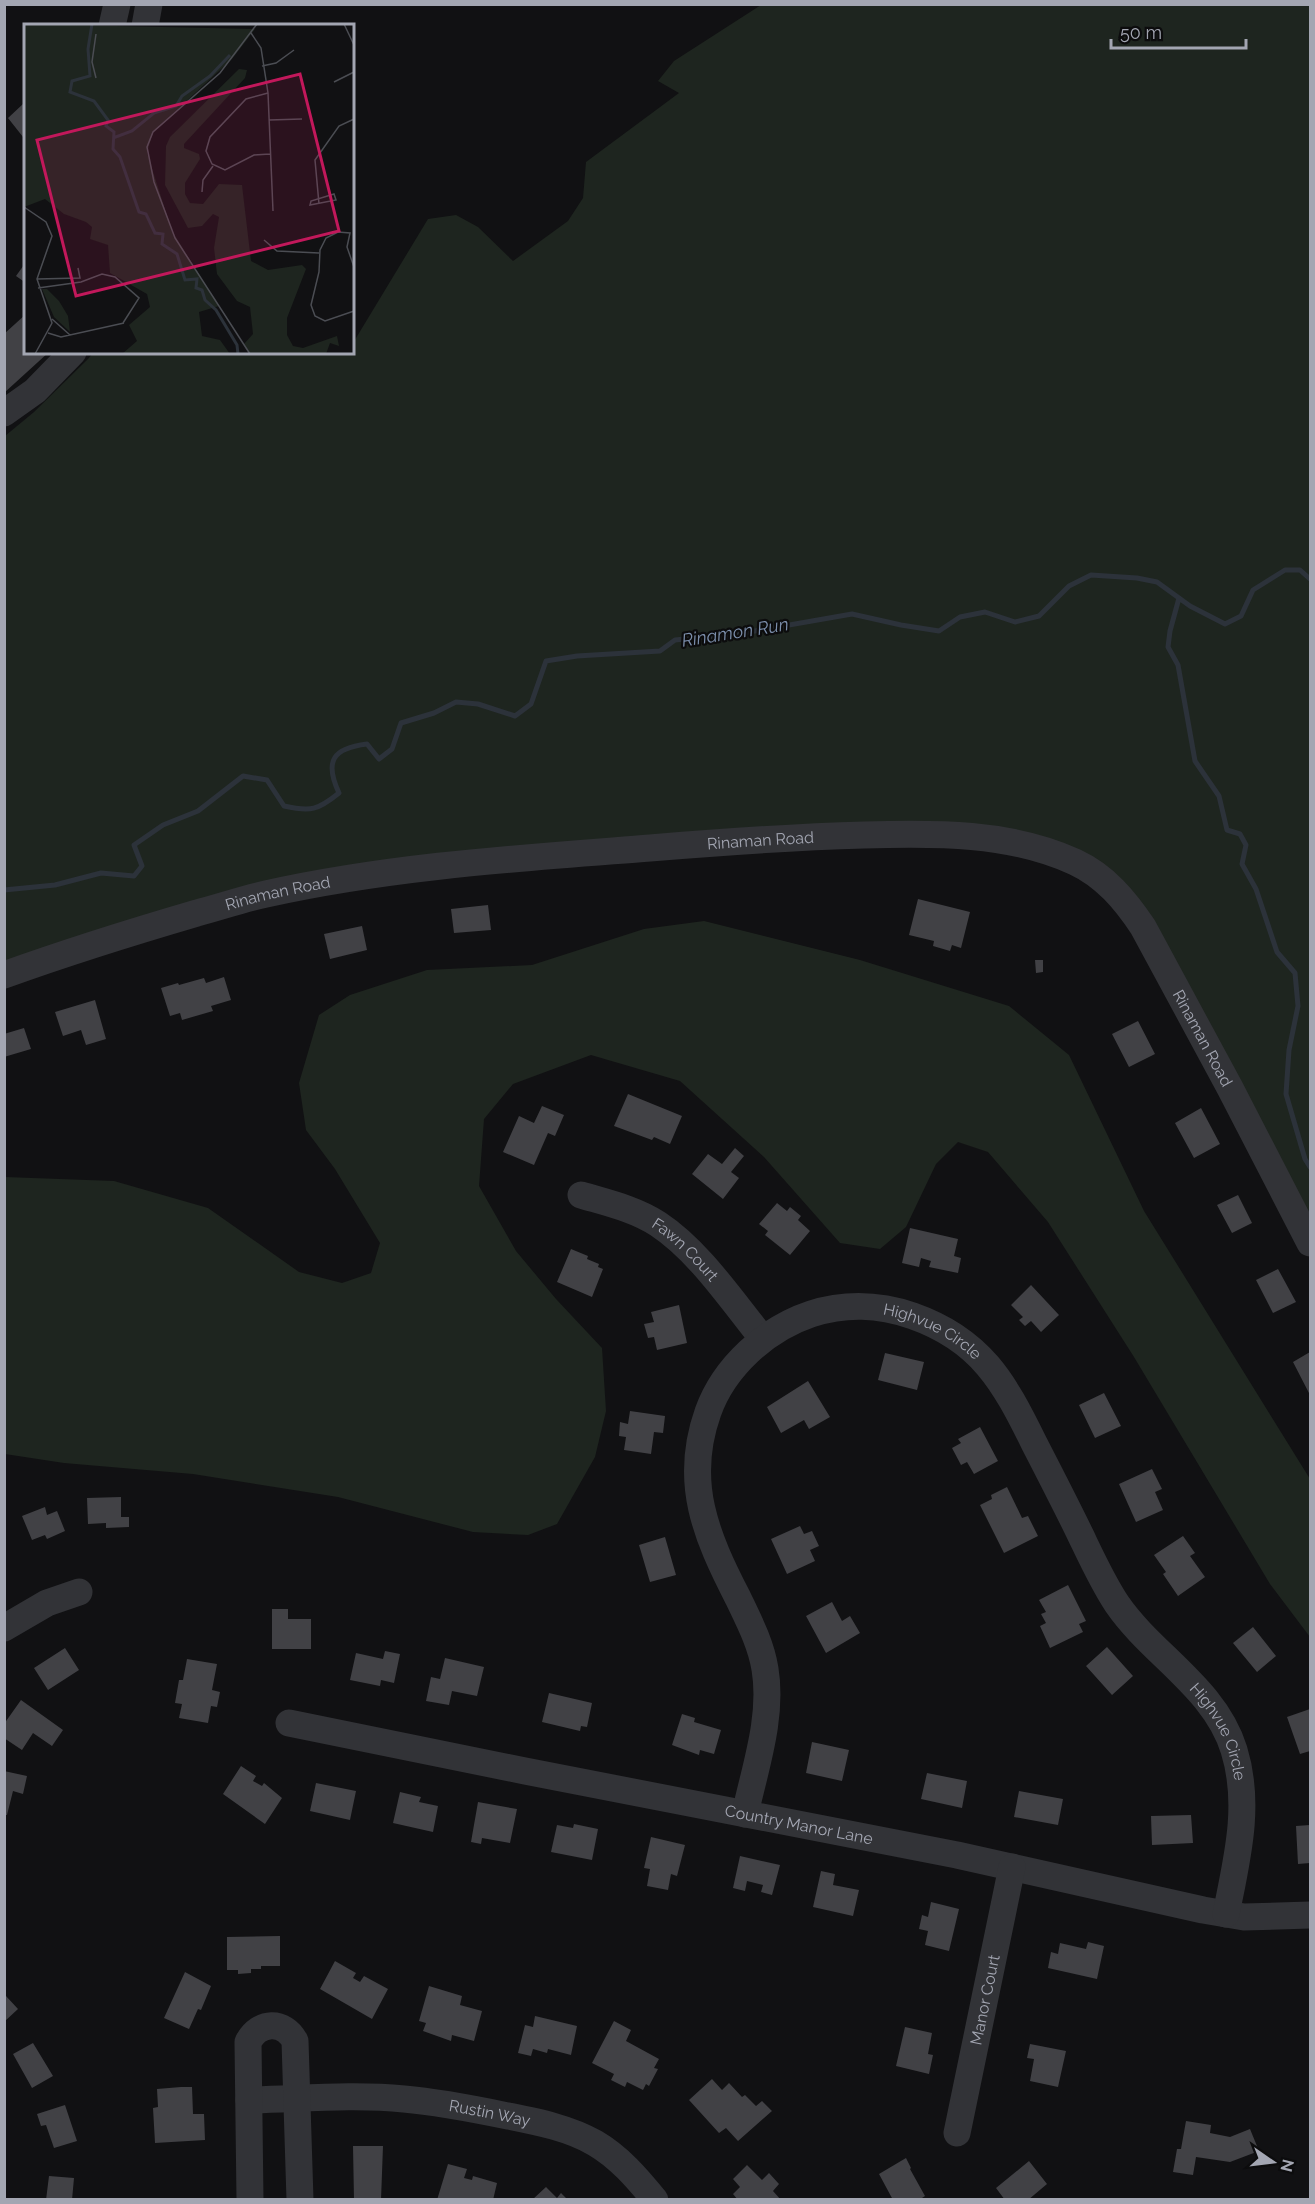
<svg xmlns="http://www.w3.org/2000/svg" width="1315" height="2204" viewBox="0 0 1315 2204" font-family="Raleway,sans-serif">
  <rect width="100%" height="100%" fill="#111113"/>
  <path fill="#1e251f" d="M761,5H1310V1243L1116,891L989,839L360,876L5,975V436L34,412L88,359L93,353L352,352L353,343L428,219L456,215L478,227L513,261L568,221L583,198L586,162L679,93L658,81L674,61Z
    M704,921L860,960L1009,1006L1069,1055L1144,1211L1310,1479V1637L1270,1584L1134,1357L1048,1222L988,1152L958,1142L936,1164L906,1227L880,1249L840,1243L764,1157L680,1081L591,1055L513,1084L484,1119L479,1186L516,1251L556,1299L602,1348L606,1411L595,1457L557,1524L528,1535L473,1532L338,1497L193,1474L64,1463L5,1454V1177L114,1181L208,1208L299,1272L342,1283L371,1273L380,1243L335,1169L306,1130L299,1083L319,1015L350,995L427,970L532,965L644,929Z"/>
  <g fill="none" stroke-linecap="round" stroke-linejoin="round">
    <path stroke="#2c323a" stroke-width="5" d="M1179,598L1170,631L1168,647L1178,665L1195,761L1219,796L1227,830L1240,834L1246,845L1242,864L1256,889L1277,952L1295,973L1298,1006L1289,1050L1286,1094L1305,1159L1310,1167
      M4,890L55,885L101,873L134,876L142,866L134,845L163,825L198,811L243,776L267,780L284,806C311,812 318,810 339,793C324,761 333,748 367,744L379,759L392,749L401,723L434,713L456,702L478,704L515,716L531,704L546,661L577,656L660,651L675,640L743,633L852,614L901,625L939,631L960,617L985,612L1015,622L1039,616L1069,586L1091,575L1137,578L1157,582L1190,606L1225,624L1241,616L1253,590L1285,570H1300L1310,579"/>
  </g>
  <path fill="#414145" d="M23,104H26V135L23,137L8,118Z
    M26,262V283L16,276Z
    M26,314V352H49L4,393V334Z
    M918,899L970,912L961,948L952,945L950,951L933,946L934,941L909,935Z
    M488,905L491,930L454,933L451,909Z
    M362,926L367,950L330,959L324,934Z
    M1035,960H1043V972L1036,973Z
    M224,977L231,1000L211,1006L213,1011L182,1020L180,1013L170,1016L161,988L178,983L179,985L204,978L206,983Z
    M95,1000L106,1039L86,1045L81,1030L63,1036L55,1012Z
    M1138,1021L1155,1054L1129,1067L1112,1034Z
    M24,1028L31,1049L4,1057V1034Z
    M628,1094L682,1116L670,1144L654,1137L652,1140L614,1126Z
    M542,1106L564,1115L555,1136L548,1133L534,1165L503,1152L519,1116L534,1123Z
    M1201,1108L1220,1144L1194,1158L1175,1123Z
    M735,1148L744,1156L731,1172L739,1178L723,1199L692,1174L708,1154L722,1164Z
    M1238,1195L1252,1223L1232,1233L1217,1205Z
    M777,1203L787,1211L790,1207L801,1216L798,1220L810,1231L790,1255L765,1235L768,1231L759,1224Z
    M910,1228L958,1239L954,1256L961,1258L958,1273L929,1267L931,1261L921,1258L919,1267L902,1263Z
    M571,1249L588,1256L587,1259L599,1264L598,1267L603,1269L592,1297L557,1282Z
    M1278,1269L1296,1302L1273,1313L1256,1280Z
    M1031,1285L1059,1315L1041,1332L1031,1321L1025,1326L1019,1320L1023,1317L1011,1305Z
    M679,1305L687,1343L657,1350L654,1337L648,1338L644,1324L654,1322L651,1312Z
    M1310,1352V1395L1293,1362Z
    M885,1353L924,1362L917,1390L878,1380Z
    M808,1381L830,1417L809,1429L804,1420L781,1433L767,1407Z
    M1104,1393L1121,1426L1095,1438L1079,1405Z
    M630,1411L665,1416L663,1433L654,1432L651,1454L624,1450L626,1437L619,1436L620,1422L628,1424Z
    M980,1427L998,1461L974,1474L967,1462L961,1465L952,1448L961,1443L958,1439Z
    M1152,1469L1162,1489L1155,1492L1163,1510L1136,1522L1119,1484Z
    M1007,1487L1022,1518L1028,1516L1038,1536L1004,1553L980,1505L992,1499L991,1495Z
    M121,1497V1517H129V1527L106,1528V1523L88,1524L87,1498Z
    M45,1507L47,1515L57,1511L65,1531L47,1539L45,1535L32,1540L22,1516Z
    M800,1526L804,1534L812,1531L819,1546L810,1550L815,1561L787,1574L771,1539Z
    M1183,1536L1195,1553L1190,1556L1205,1577L1178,1596L1163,1574L1166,1572L1154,1555Z
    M665,1537L676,1575L650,1582L639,1545Z
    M1068,1585L1086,1621L1079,1624L1083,1632L1050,1648L1040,1626L1046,1623L1041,1614L1046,1612L1039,1600Z
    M832,1602L842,1621L850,1616L860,1633L826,1653L806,1616Z
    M272,1609H288V1619H311V1649H272Z
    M1253,1627L1276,1656L1257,1672L1233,1643Z
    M1107,1647L1133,1676L1112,1695L1086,1666Z
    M65,1648L79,1670L48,1690L34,1668Z
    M385,1651L400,1654L394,1683L381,1680L380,1686L350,1680L356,1653L383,1659Z
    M445,1658L484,1667L477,1696L452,1691L449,1705L426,1701L431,1677L440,1679Z
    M187,1659L217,1664L212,1690L220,1692L217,1707L211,1706L208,1723L179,1718L182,1704L175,1703L179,1680H183Z
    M549,1693L592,1703L587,1727L581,1726L580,1731L542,1722Z
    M21,1700L63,1730L52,1746L33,1733L22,1750L4,1738V1724Z
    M1310,1709V1751L1300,1754L1287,1717Z
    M682,1714L695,1718L694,1722L721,1730L714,1754L700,1750L699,1755L672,1745Z
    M812,1742L849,1750L842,1781L806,1773Z
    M241,1766L256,1776L253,1781L262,1786L264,1783L282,1798L265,1824L223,1794Z
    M4,1771L27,1776L23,1794L13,1791L7,1815H4Z
    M927,1773L967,1781L962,1808L921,1799Z
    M316,1783L356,1791L350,1820L310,1811Z
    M1019,1791L1063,1799L1058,1825L1014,1817Z
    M400,1792L421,1797L419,1802L438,1806L433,1832L393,1823Z
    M478,1802L517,1809L510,1843L482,1838L481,1844L471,1842Z
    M1191,1815L1193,1843L1152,1845L1151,1816Z
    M574,1824L598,1829L592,1860L551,1852L557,1825L573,1828Z
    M1310,1825V1863L1298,1864L1296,1826Z
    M651,1837L685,1845L677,1876L671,1874L668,1890L647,1886L650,1869L644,1868Z
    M740,1856L780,1865L772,1895L761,1892L763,1885L747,1881L745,1891L733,1888Z
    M821,1871L835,1874L833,1885L859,1890L853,1916L813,1907Z
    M931,1902L959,1909L949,1951L925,1945L928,1931L919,1929L922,1915L928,1917Z
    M280,1936V1966H261V1969H251V1973L238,1974V1970H227V1937Z
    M1088,1942L1104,1946L1097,1979L1048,1968L1051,1952L1058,1954L1060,1943L1086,1949Z
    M335,1961L356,1973L353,1978L360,1982L364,1976L388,1989L372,2019L320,1989Z
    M185,1972L211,1986L201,2010L198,2009L189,2029L164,2018Z
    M429,1986L462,1996L460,2005L482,2011L474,2041L452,2035L451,2041L423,2031L426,2023L419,2021Z
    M6,1996L18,2009L4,2022V1997Z
    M535,2016L577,2026L571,2055L548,2049L547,2053L533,2049L531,2056L518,2053L525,2025L533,2027Z
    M614,2021L631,2030L626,2041L659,2059L654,2068L658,2069L649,2086L646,2084L643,2090L627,2082L625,2087L611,2080L614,2074L592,2063Z
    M905,2027L932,2033L928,2054L933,2055L929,2074L896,2066Z
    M33,2043L53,2076L32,2088L13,2054Z
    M1030,2044L1066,2051L1058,2087L1030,2081L1034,2059L1027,2058Z
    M712,2079L722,2090L729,2083L742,2097L745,2095L756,2106L762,2101L772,2111L738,2141L726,2128L719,2133L689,2100Z
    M181,2087H192L193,2114H204L205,2140L155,2143L153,2108L158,2107L157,2089Z
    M65,2105L77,2141L54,2148L46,2125L41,2126L37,2114Z
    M1186,2121L1211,2125L1210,2133L1230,2137L1250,2129L1259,2151L1230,2162L1196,2157L1193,2175L1173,2172L1177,2149H1181Z
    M353,2146H383L381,2200H354Z
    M906,2158L911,2168L910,2169L925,2196L919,2200H893L879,2174Z
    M1029,2161L1047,2184L1028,2200H1005L996,2188Z
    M448,2164L467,2169L464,2178L472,2180L473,2176L497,2183L493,2200H437Z
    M747,2165L762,2180L769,2173L779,2184L773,2191L781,2200H738L733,2194L740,2187L733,2179Z
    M49,2176L74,2178L72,2200H46Z
    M546,2187L557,2198L561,2193L568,2200H532Z"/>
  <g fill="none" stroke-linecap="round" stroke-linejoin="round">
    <g stroke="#323337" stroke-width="27">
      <path d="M112,26L117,4"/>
      <path d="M145,26L149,4"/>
      <path d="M4,413L35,391L73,352"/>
      <path id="s1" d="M4,975C68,952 132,932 197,913C220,907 243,899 266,894C392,866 522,858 650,848C722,842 793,837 864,835C935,833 1010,832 1075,862C1105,876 1125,900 1143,927L1230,1088L1310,1243"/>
      <path id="s2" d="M581,1195C608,1203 635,1209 658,1224C699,1251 732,1301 763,1339"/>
      <path d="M4,1628L47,1603L79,1592"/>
      <path id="s3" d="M289,1723L525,1771L957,1855L1203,1910L1244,1917L1310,1915"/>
      <path id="s4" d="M745,1814C755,1768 773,1717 765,1669C761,1644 749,1621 738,1598C706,1536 683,1482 708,1412C724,1367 766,1329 811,1314C846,1303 878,1304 913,1316C981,1340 1004,1382 1034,1443C1050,1474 1066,1505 1081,1536C1092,1559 1103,1583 1117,1604C1152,1655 1215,1688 1234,1750C1251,1805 1237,1859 1226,1914"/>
      <path id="s5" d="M249,2100C300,2099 353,2094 404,2099C439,2102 474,2109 508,2116C538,2122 569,2128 595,2143C619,2157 637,2178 655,2200"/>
      <path id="s6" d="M957,2133L1012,1867"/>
      <path d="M250,2200L248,2042C259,2021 284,2020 295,2041L300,2200"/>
    </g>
  </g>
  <g text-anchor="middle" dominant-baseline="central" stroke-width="4.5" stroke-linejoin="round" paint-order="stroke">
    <g font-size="16" fill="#a3a6b2" stroke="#0c0c0d">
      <text stroke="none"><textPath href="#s1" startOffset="772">Rinaman Road</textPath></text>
      <text stroke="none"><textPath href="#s1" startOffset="286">Rinaman Road</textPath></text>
      <text stroke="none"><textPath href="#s1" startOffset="1312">Rinaman Road</textPath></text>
      <text stroke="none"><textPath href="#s2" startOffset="120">Fawn Court</textPath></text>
      <text stroke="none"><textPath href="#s4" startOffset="693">Highvue Circle</textPath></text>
      <text stroke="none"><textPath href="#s4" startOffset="1197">Highvue Circle</textPath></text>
      <text stroke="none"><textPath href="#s3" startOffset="520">Country Manor Lane</textPath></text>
      <text stroke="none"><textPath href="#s6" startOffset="136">Manor Court</textPath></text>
      <text stroke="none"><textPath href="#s5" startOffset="242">Rustin Way</textPath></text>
    </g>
    <g font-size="18" font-style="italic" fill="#7c8fac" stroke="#0c0c0d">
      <text transform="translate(735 632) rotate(-9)">Rinamon Run</text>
    </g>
  </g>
  <g transform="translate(24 24)">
    <rect width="330" height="330" fill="#111113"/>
    <path d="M0,0L231,5L208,35L129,108L123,129L148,207L195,282L175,288L178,312L196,316L206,330H98L113,317L105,301L126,283L123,270L86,249L84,221L66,215L68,203L62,198L40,190L21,175L0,183ZM215,45L223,46L221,54L160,120V124L175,130L176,135L161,159V170L166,179L179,180L195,160L218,161L227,237L244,246L278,241L282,245L263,294V311L269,322L279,324L313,312L315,322L306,319L302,330H226L220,320L229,310L226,283L213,277L193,250L190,224L195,193L189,190L178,202L164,204L141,161L142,122L146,113ZM18,265H23L35,277L44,292L46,308L30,293Z" fill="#1e251f"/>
    <path fill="none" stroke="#2c323a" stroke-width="3" d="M68,0L64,25L66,52L48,57L46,68L70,77L84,96L82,102L90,108L89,125L96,133L115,188L122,190L131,209L139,210L138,220L153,230L161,256L173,255L172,264L178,266L181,276L192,286L213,321L214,330M89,114L108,107L130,89L152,82L158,72L186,52L206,31"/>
    <path fill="none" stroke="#4b4d53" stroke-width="1.5" d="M320,0L330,21M227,9L237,24L244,69L249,187M238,42L252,39L270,26M72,54L68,38L72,10M310,58L330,48M244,69L222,75L186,113L182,127L188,140L201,146L230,131L246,130M245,96L278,95M178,168L179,156L189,142M310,170L312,176L286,181L287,177ZM295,180L291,136L315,102L330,95M0,183L22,198L28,212L13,255L28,299L11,330M240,216L253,227L295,229M330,243L323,223L326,209L314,208L302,214L296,226L295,248L287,281L291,292L301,297L330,287M13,255L56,254L54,244M14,264L57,258L78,250L91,253L115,274L99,299M28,295L46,311M24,309L37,313L100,299M226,330L151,214L130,158L123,123L129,108L196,49L233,0"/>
    <path fill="#c2185b" fill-opacity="0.15" stroke="#c2185b" stroke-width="3" d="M276,50L315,207L52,272L13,116Z"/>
    <rect width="330" height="330" fill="none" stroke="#a3a6b2" stroke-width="3"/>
  </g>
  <rect width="1315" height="2204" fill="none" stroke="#a3a6b2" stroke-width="12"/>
  <g transform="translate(1273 2162) rotate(104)" stroke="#0c0c0d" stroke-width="4.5" paint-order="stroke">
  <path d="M0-4.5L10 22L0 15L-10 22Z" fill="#a3a6b2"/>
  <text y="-9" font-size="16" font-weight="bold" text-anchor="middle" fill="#a3a6b2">N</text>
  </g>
  <path d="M1111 39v9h135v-9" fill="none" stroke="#a3a6b2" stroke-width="3"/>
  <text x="1120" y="39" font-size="18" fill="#a3a6b2" stroke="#0c0c0d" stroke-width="4.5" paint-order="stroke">50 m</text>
</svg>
